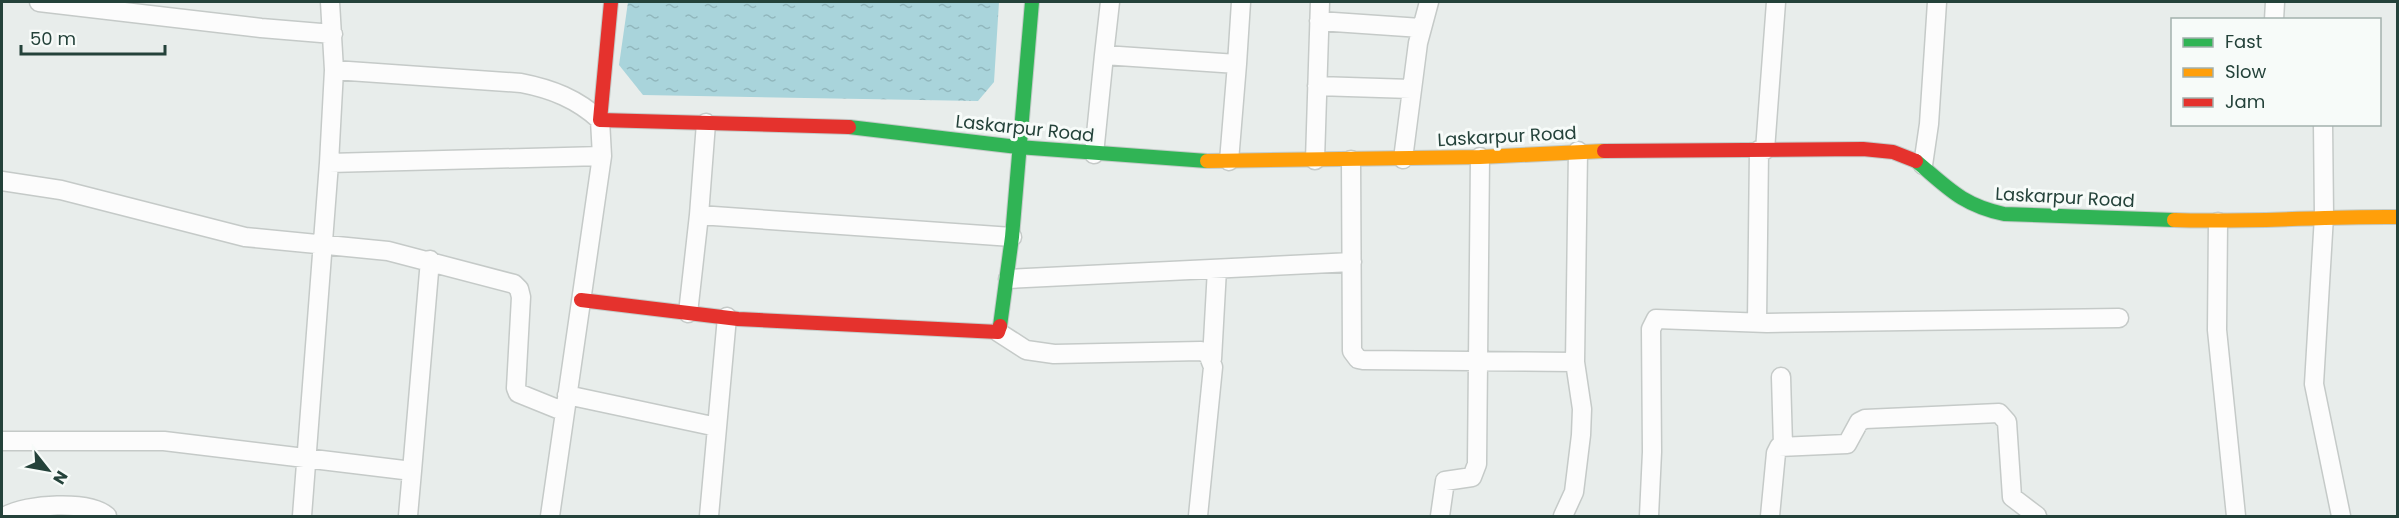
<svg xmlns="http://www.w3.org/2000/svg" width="2399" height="518" viewBox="0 0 2399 518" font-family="Poppins,sans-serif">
  <defs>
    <pattern id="water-ripples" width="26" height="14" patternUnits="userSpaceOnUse" patternTransform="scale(1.5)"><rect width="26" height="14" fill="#a9d4db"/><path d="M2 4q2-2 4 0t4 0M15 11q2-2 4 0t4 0" fill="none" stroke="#91b7bd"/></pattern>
  </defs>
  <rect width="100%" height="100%" fill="#e8edeb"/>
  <path fill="url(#water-ripples)" d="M628,2H999L994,82L978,101L643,95L619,65Z"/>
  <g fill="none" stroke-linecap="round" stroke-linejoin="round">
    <defs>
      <path id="street" d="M39,2L261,28L333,34
        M1110,2L1104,55L1237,64L1241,2
        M2274,20L2275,2
        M1319,21L1421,28
        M334,70L521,83C552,89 577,99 600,120L602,156L550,516
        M1317,86L1411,89
        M706,123L699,215L1012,237
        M2323,124L2324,216L2314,384L2341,516
        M1765,150L1776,2
        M1094,154L1104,55
        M1403,159L1418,43L1429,2
        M1315,160L1320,2
        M1351,160L1352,351L1358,359L1363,360L1575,362
        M1229,161L1237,64
        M329,163L602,156
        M1923,165L1929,124L1937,2
        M2,181L61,190L245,237L388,251L514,284L519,289L521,297L516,388L518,393L565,412
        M2218,222L2217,330L2236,516
        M1008,279L1352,262
        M688,313L699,215
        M1757,322L1759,150
        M998,332L1026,350L1054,354L1201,351L1208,354L1213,367L1198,516
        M1212,359L1217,269
        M1781,377L1783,445
        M567,395L717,427
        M2,441H164L412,471L430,260
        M6,516C26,504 89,500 107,516
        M302,516L329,163L334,70L330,2
        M408,516L412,471
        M709,516L727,317
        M1440,516L1445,481L1472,477L1477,464L1480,157
        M1563,516L1574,492L1581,435L1582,409L1575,362L1578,151
        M1649,516L1652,452L1651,329L1656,319L1767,323L2119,318
        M1770,516L1776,453L1779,447L1847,444L1859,422L1865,419L1999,413L2007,422L2012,497L2037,516"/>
      <path id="fast" d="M849,127L1018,147L1207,161
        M1916,161C1948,188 1962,205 2004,214L2174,220
        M1000,326L1012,237L1032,2"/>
      <path id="slow" d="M1207,161L1480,157L1604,151
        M2174,220C2249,223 2323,216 2398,217"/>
      <path id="jam" d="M611,2L600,120L849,127
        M1604,151L1863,149L1893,152L1916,161
        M581,300L738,319L998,332L1000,326"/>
    </defs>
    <use href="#street" stroke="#c5cac8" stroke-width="21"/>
    <use href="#fast" stroke="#c3cbc8" stroke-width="16"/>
    <use href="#slow" stroke="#c3cbc8" stroke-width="16"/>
    <use href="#jam" stroke="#c3cbc8" stroke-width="16"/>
    <use href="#street" stroke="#fcfcfc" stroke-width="18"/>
    <use href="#fast" stroke="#30b455" stroke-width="14"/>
    <use href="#slow" stroke="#ff9f0a" stroke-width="14"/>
    <use href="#jam" stroke="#e5322d" stroke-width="14"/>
  </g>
  <g text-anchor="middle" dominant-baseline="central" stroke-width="6" stroke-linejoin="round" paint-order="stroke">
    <g font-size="18" fill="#24423a" stroke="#f7fbf9">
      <text transform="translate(1025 128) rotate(6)">Laskarpur Road</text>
      <text transform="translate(1507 136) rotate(-3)">Laskarpur Road</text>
      <text transform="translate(2065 197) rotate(3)">Laskarpur Road</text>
    </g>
  </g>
  <rect width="2399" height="518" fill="none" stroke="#24423a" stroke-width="6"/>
  <rect x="2171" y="18" width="210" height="108" fill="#f7fbf9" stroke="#a3b1ad" stroke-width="1.5"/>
  <rect x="2183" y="38" width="30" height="9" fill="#30b455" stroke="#a3b1ad" stroke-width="1.5"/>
  <text x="2225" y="48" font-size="18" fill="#24423a">Fast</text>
  <rect x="2183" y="68" width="30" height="9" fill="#ff9f0a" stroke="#a3b1ad" stroke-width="1.5"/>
  <text x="2225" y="78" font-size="18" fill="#24423a">Slow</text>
  <rect x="2183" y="98" width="30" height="9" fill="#e5322d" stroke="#a3b1ad" stroke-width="1.5"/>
  <text x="2225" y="108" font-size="18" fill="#24423a">Jam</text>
  <g transform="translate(48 470) rotate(121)" stroke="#f7fbf9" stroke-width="4.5" paint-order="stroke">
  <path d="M0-4.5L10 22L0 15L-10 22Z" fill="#24423a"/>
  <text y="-9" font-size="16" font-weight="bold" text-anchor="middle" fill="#24423a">N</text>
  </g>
  <path d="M21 45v9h144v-9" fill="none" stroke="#24423a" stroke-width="3"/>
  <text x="30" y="45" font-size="18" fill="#24423a" stroke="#f7fbf9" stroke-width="4.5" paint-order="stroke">50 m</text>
</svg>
